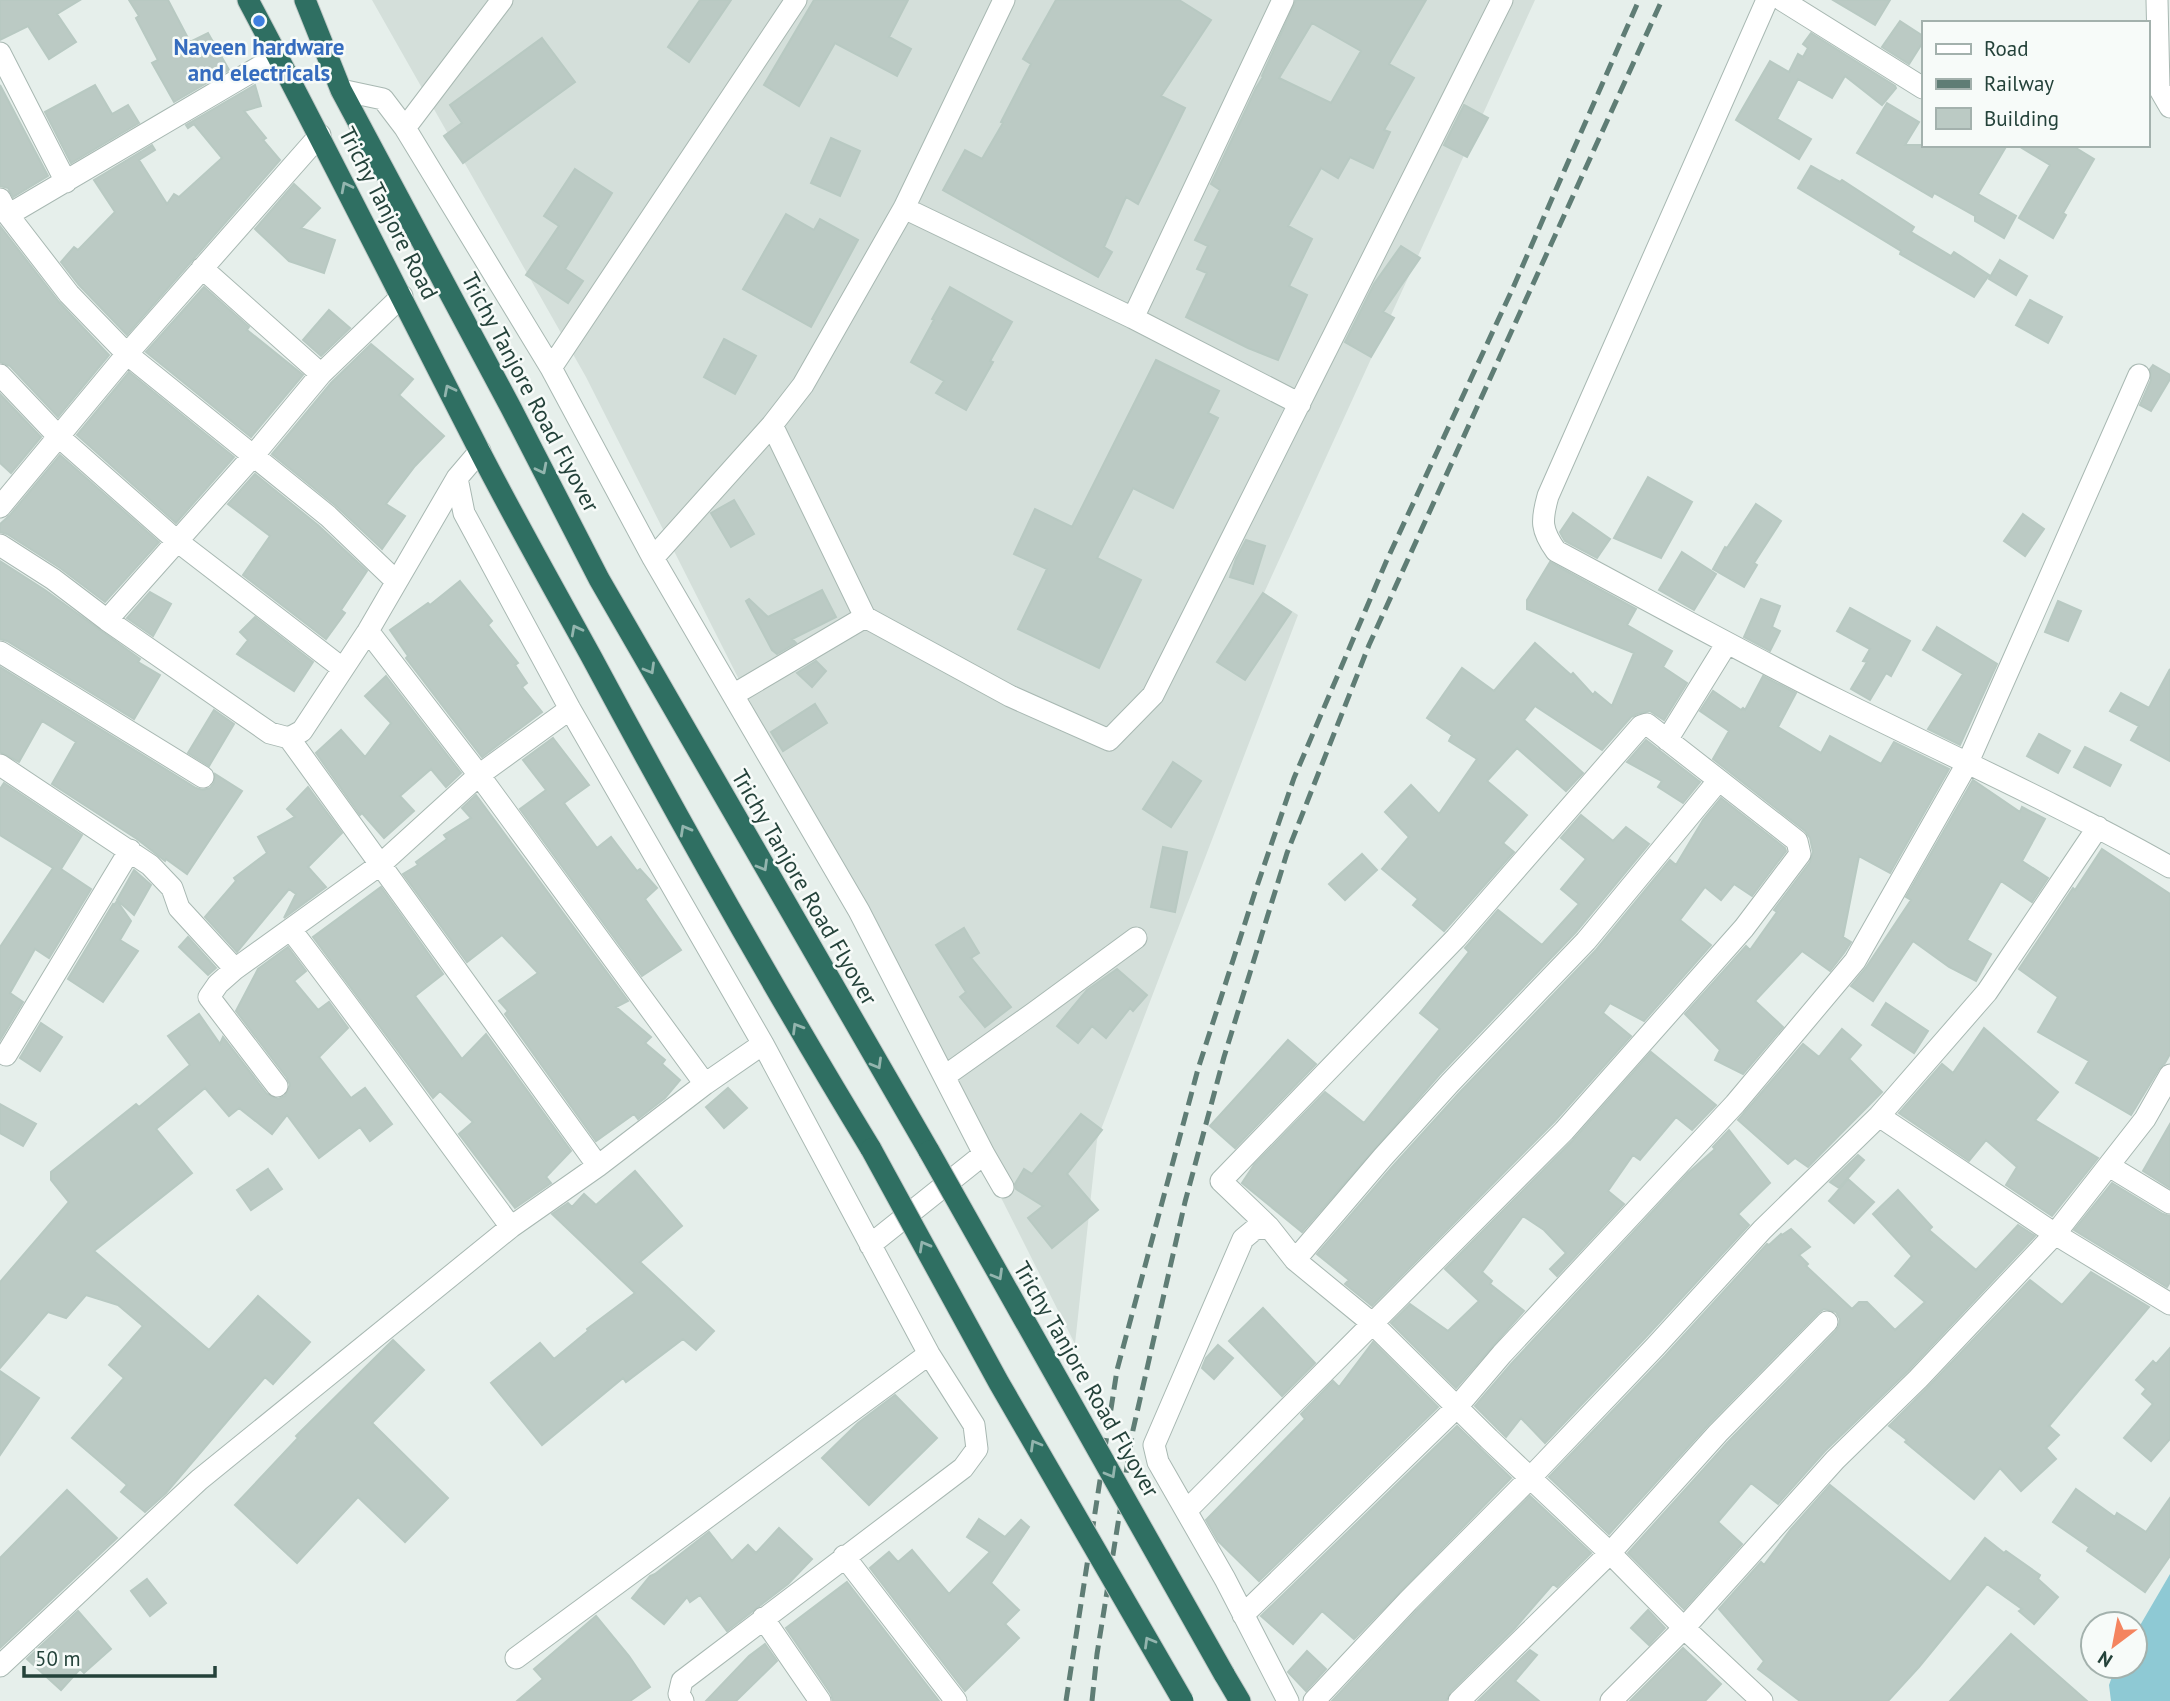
<svg xmlns="http://www.w3.org/2000/svg" width="2170" height="1701" viewBox="0 0 2170 1701" font-family="'PT Sans',sans-serif">
  <rect width="100%" height="100%" fill="#e6efeb"/>
  <path fill="#d4dfda" d="M372,0H1535L1264,593L1298,615L1097,1140L1075,1344L586,377Z"/>
  <path fill="#8ec9d4" d="M2170,1574V1701H2111L2109,1685L2116,1666H2135V1634Z"/>
  <path fill="#bbcac4" stroke="#b8c9c2" stroke-width="2" fill-rule="evenodd" d="M0,0H80L57,14L76,42L49,59L28,26L0,40Z
    M129,0H168L190,42L208,33L229,70L174,102L152,63L158,60L136,18L139,16Z
    M700,0H731L689,62L668,47Z
    M814,0H908L889,37L911,49L897,76L835,43L799,106L764,85Z
    M1056,0H1179L1211,20L1161,96L1185,108L1138,204L1126,197L1104,247L1112,252L1098,277L943,190L965,150L982,159L1003,123L1001,122L1031,64L1023,59Z
    M1296,0H1426L1389,64L1414,78L1384,130L1390,132L1373,168L1350,157L1338,178L1321,168L1288,226L1312,239L1289,286L1307,295L1278,360L1248,348L1186,317L1207,273L1197,269L1208,246L1195,240L1220,190L1211,184L1256,88L1263,77L1262,76ZM1312,23L1361,51L1331,103L1279,78Z
    M1833,0H1890L1875,25Z
    M1900,21L1923,36V42L1909,64L1882,47Z
    M1811,33L1895,86L1896,88L1882,105L1845,76L1832,98L1798,79L1777,119L1811,139L1799,159L1736,120L1770,61L1789,72L1798,54L1803,57L1808,48L1803,44Z
    M542,38L575,82L463,163L444,136L462,123L450,105Z
    M0,85L48,176L13,197L8,188L0,186Z
    M95,85L112,114L128,105L139,123L71,163L45,112Z
    M255,85L261,106L244,111L266,138L263,140L280,160L127,335L79,285L61,262L74,247L78,250L115,212L94,180L152,145L155,150L139,160L167,204L174,194L179,197L222,158L194,124L188,128L186,125Z
    M1887,103L1919,122L1905,145H2007L1978,194L2016,216L2004,238L1975,221V216L1934,193L1932,197L1857,153Z
    M1464,105L1488,118L1467,157L1444,145Z
    M831,138L860,151L840,196L811,183Z
    M2017,145H2071L2094,159L2063,213L2066,215L2053,238L2019,218L2050,165Z
    M1811,166L1840,182L1842,180L1914,227L1911,232L1951,256L1954,252L1989,275L1974,297L1900,254L1901,251L1798,188Z
    M575,169L612,193L565,269L583,281L568,303L526,275L559,226L544,216Z
    M294,184L320,208L301,228L335,240L324,273L289,261L255,229Z
    M786,214L814,230L820,219L858,240L811,327L743,289Z
    M0,226L59,302L109,355L58,417L10,366L0,362Z
    M1401,246L1420,258L1383,312L1394,318L1371,357L1345,342L1374,284Z
    M2000,260L2027,276L2016,295L1989,279Z
    M204,287L249,327L247,330L303,375L251,437L146,352Z
    M950,287L1012,322L990,361L993,362L966,410L936,393L944,381L911,362L934,320L932,319Z
    M2030,300L2062,317L2048,343L2016,325Z
    M329,310L350,328L321,356L303,340Z
    M724,339L756,356L735,394L704,377Z
    M371,344L413,379L399,395L444,436L415,466L386,504L405,516L382,549L336,506L272,454L331,383Z
    M1156,360L1219,391L1208,413L1218,418L1173,508L1133,488L1097,558L1141,580L1099,668L1018,629L1047,569L1014,554L1035,509L1072,527Z
    M2153,365L2170,375V379L2151,411L2140,405L2151,380L2150,369Z
    M129,372L234,457L176,523L77,435Z
    M0,394L41,437L11,473L0,463Z
    M60,455L159,542L105,602L60,568L7,534L0,532V524L10,515Z
    M255,474L319,526L367,571L341,610L345,613L326,639L243,575L270,536L228,504Z
    M1648,477L1692,502L1661,558L1614,538Z
    M734,500L754,534L731,547L711,513Z
    M1756,504L1781,521L1754,563L1757,565L1744,587L1713,569L1725,547L1727,548Z
    M1573,513L1610,539L1597,558L1565,541L1562,536L1560,532Z
    M2023,514L2044,529L2025,556L2004,541Z
    M1246,540L1265,546L1253,584L1230,577L1236,559Z
    M1682,552L1716,574L1694,610L1659,590Z
    M0,561L45,590L140,659L138,662L160,675L134,719L7,641L0,639Z
    M1550,562L1636,609L1627,625L1672,651L1663,667L1687,683L1664,720L1650,711L1637,714L1631,717L1602,750L1535,706L1524,720L1583,773L1566,791L1517,748L1487,781L1527,815L1503,843L1514,852L1444,931L1413,905L1418,899L1382,869L1409,837L1385,812L1411,785L1439,814L1477,759L1449,741L1452,735L1427,718L1462,668L1494,691L1535,643L1571,675L1573,673L1593,695L1595,692L1612,706L1634,653L1527,609V600Z
    M460,581L492,621L488,625L518,663L515,665L527,683L522,687L542,712L482,757L406,658L408,656L390,630L428,603L430,605Z
    M822,590L836,617L792,639L796,643L777,654L772,650L746,601L749,599L768,617Z
    M150,592L171,604L153,636L127,618Z
    M1263,593L1291,612L1245,680L1217,662Z
    M1761,599L1780,606L1772,627L1780,631L1770,651L1744,637Z
    M2058,601L2081,611L2068,641L2045,632Z
    M1850,608L1910,641L1891,676L1886,673L1870,700L1851,689L1867,662L1863,661L1870,649L1837,631Z
    M255,617L313,662L294,691L237,654L248,640L240,632Z
    M1937,627L1997,664L1960,745L1928,729L1963,674L1923,650Z
    M816,661L826,671L812,687L797,673Z
    M0,667L196,788L203,790L210,788L214,783L215,774L242,791L187,874L166,859L165,861L137,839L52,784L76,742L42,721L19,762L0,752Z
    M2170,669V761L2131,740L2139,726L2110,711L2121,693L2149,708Z
    M386,676L461,773L446,787L431,769L400,796L414,811L384,838L362,813L360,815L316,753L341,730L365,757L391,723L365,696Z
    M1763,676L1796,693L1778,727L1821,753L1830,736L1881,764L1894,742L1949,769L1890,873L1859,856L1843,937L1851,942L1844,953L1830,971L1802,951L1755,1001L1783,1027L1743,1074L1715,1060L1720,1050L1685,1014L1746,946L1750,950L1777,912L1774,910L1810,862L1813,852L1810,838L1805,831L1713,759L1729,731L1700,711L1713,691L1741,710L1743,708L1745,710Z
    M815,704L827,723L783,751L771,732Z
    M214,710L234,724L209,766L188,753Z
    M2039,734L2070,751L2058,773L2027,756Z
    M553,738L589,785L564,803L597,848L611,837L637,871L640,869L657,888L645,899L681,950L642,976L520,809L546,790L523,760Z
    M1646,740L1700,782L1683,803L1658,787L1662,781L1627,762Z
    M2085,747L2121,765L2110,786L2074,767Z
    M1173,762L1201,781L1171,827L1143,809Z
    M1973,780L2020,812L2022,807L2045,819L2022,861L2048,878L2032,902L2001,881L1967,940L1991,954L1976,981L1949,967L1913,941L1873,1001L1851,986L1865,969L1911,900L1906,897Z
    M4,783L82,835L61,869L91,889L49,958L35,949L10,993L23,1002L0,1040V947L53,868L0,835V789Z
    M308,787L342,833L308,867L326,887L284,918L296,894L289,889L237,952L205,917L236,881L234,878L267,853L258,837L295,817L287,809Z
    M476,795L628,1001L616,1007L651,1037L645,1043L665,1060L662,1064L680,1080L665,1098L638,1119L634,1114L596,1141L505,1014L508,1011L499,1001L538,973L502,935L467,962L403,874L418,865L416,862L447,839L444,835L471,818L462,808Z
    M1721,798L1785,848L1786,851L1752,896L1734,884L1721,900L1705,887L1680,920L1711,945L1644,1021L1610,1003L1603,1013L1631,1036L1554,1122L1372,1306L1345,1284L1349,1280L1317,1254L1393,1166L1460,1092L1596,950L1670,860L1676,865L1703,820Z
    M1581,815L1613,841L1626,827L1649,844L1576,932L1440,1074L1302,1232L1242,1183L1254,1165L1325,1092L1364,1123L1440,1029L1420,1013L1469,952L1465,948L1498,910L1542,945L1579,904L1561,889L1586,859L1561,838Z
    M1163,847L1187,852L1175,912L1151,907Z
    M2102,849L2170,894V1054L2165,1063L2159,1069L2131,1115L2076,1083L2089,1061L2038,1032L2058,997L2019,969L2073,888L2075,890Z
    M1362,854L1377,870L1345,900L1329,884Z
    M134,870L151,885L134,915L117,900Z
    M381,887L443,974L415,996L462,1059L486,1034L571,1151L546,1177L551,1183L515,1208L459,1134L473,1122L440,1091L433,1098L313,937Z
    M117,901L131,921L120,940L138,951L103,1002L68,979L113,904L114,905Z
    M964,928L979,953L971,958L1011,1007L985,1027L960,997L966,992L936,945Z
    M188,937L216,968L208,975L179,947Z
    M288,947L306,971L294,981L318,1010L329,1002L348,1028L319,1057L351,1098L365,1088L392,1124L370,1141L360,1127L319,1158L287,1115L272,1134L239,1108L229,1116L205,1088L156,1129L192,1173L94,1251L209,1350L258,1296L310,1342L273,1384L265,1377L166,1493L145,1512L121,1492L127,1485L72,1438L124,1378L109,1365L143,1326L118,1305L86,1295L66,1318L48,1312L0,1368V1282L69,1202L51,1180V1172L136,1104L139,1107L190,1065L168,1036L199,1014L220,1044L223,1037L267,1094L278,1099L285,1096L290,1085L287,1078L236,1011L258,969Z
    M1117,969L1147,995L1133,1011L1130,1008L1106,1038L1092,1026L1078,1043L1057,1026L1087,990Z
    M1886,1003L1928,1031L1914,1053L1872,1025Z
    M41,1023L62,1037L40,1071L20,1058Z
    M1984,1028L2058,1092L2035,1120L2098,1158L2052,1216L2006,1185L2017,1167L1986,1140L1969,1161L1899,1113L1942,1064L1953,1073Z
    M1842,1029L1861,1045L1849,1059L1882,1092L1808,1167L1795,1158L1788,1164L1738,1120L1803,1044L1819,1057Z
    M1288,1040L1316,1064L1235,1148L1210,1126Z
    M1651,1052L1716,1105L1692,1130L1676,1117L1640,1160L1633,1155L1608,1191L1624,1204L1557,1276L1550,1269L1566,1253L1544,1230L1523,1216L1482,1272L1492,1281L1490,1284L1524,1311L1456,1388L1391,1323L1410,1304L1448,1331L1479,1301L1445,1269L1573,1140Z
    M728,1088L747,1108L724,1128L706,1107Z
    M0,1104L36,1124L23,1146L0,1133Z
    M1081,1114L1102,1130L1067,1174L1098,1210L1052,1248L1028,1218L1043,1206L1016,1189L1015,1184L1024,1169L1032,1174Z
    M2170,1124V1188L2143,1171Z
    M1729,1130L1770,1183L1738,1214L1749,1225L1645,1338L1545,1443L1521,1418L1506,1437L1475,1406L1512,1363L1688,1173L1715,1149L1713,1147Z
    M1858,1155L1864,1160L1839,1188L1830,1182Z
    M268,1169L282,1189L251,1210L237,1190Z
    M635,1171L682,1226L640,1262L714,1331L696,1350L683,1339L626,1382L623,1378L542,1445L491,1383L540,1343L554,1359L588,1331L587,1329L635,1293L552,1214L568,1203L572,1207L584,1194L596,1205Z
    M1848,1179L1874,1202L1854,1223L1829,1201Z
    M2112,1183L2163,1214L2170,1216V1282L2167,1287L2074,1230Z
    M1898,1190L1932,1227L1929,1230L1976,1270L2018,1225L2035,1236L1909,1370L1825,1451L1778,1504L1751,1483L1718,1522L1742,1544L1684,1609L1628,1553L1728,1442L1836,1331L1839,1326L1840,1319L1836,1312L1824,1309L1818,1313L1709,1424L1609,1534L1549,1477L1665,1356L1767,1244L1769,1245L1781,1234L1782,1235L1791,1229L1810,1247L1799,1255L1808,1264L1806,1266L1852,1309L1859,1302H1867L1895,1330L1925,1302L1895,1276L1912,1256L1873,1214Z
    M2091,1272L2149,1307L2049,1426L2059,1435L2046,1448L2056,1459L2021,1491L2000,1468L1974,1499L1905,1442L1907,1440L1889,1426L1927,1388L2030,1280L2062,1305Z
    M1263,1308L1315,1363L1282,1396L1229,1341Z
    M393,1340L424,1370L372,1423L448,1498L405,1542L358,1497L297,1563L235,1505L298,1438L296,1436Z
    M1373,1342L1438,1407L1259,1581L1218,1541L1206,1520L1305,1419L1301,1414L1333,1381L1339,1387Z
    M1218,1345L1233,1358L1214,1379L1202,1368L1206,1358Z
    M2170,1348V1439L2151,1461L2124,1438L2153,1404L2142,1394L2146,1389L2136,1380L2153,1361L2156,1364Z
    M0,1371L39,1398L0,1455Z
    M895,1395L937,1438L869,1505L822,1458L858,1423Z
    M1457,1426L1511,1478L1354,1639L1322,1611L1293,1644L1261,1616Z
    M1830,1485L1950,1582L1985,1538L2004,1553L2006,1551L2040,1575L2038,1579L2058,1597L2034,1624L2019,1611L2022,1609L1987,1584L1919,1667L1888,1701H1800L1758,1669L1764,1661L1719,1609L1761,1562L1764,1565L1791,1529Z
    M2076,1489L2115,1517L2117,1513L2146,1532L2170,1498V1556L2145,1592L2087,1551L2089,1547L2053,1522Z
    M67,1490L117,1538L0,1648V1558Z
    M1530,1496L1591,1553L1557,1587L1553,1584L1515,1628L1450,1692L1446,1701H1332L1417,1610Z
    M979,1519L1005,1537L1021,1520L1029,1527L991,1583L1019,1610L1005,1624L1019,1638L965,1691L870,1568L889,1552L898,1562L912,1550L949,1594L990,1552L967,1537Z
    M779,1528L812,1559L788,1584L727,1631L700,1595L690,1602L687,1597L664,1624L632,1598L650,1576L655,1574L709,1532L732,1561L748,1545L756,1553Z
    M147,1579L166,1603L150,1616L131,1591Z
    M847,1582L939,1701H833L831,1694L786,1628Z
    M1648,1610L1665,1628L1649,1645L1631,1628Z
    M78,1611L111,1649L84,1673L80,1669L61,1690L27,1659Z
    M596,1616L629,1656L650,1687L630,1701H517L543,1679L534,1669Z
    M2011,1634L2087,1701H1950Z
    M765,1644L777,1661L736,1701H706L749,1656Z
    M1683,1648L1721,1684L1705,1701H1630Z
    M1530,1650L1537,1655L1515,1681L1539,1701H1478Z
    M1307,1651L1326,1669L1306,1691L1288,1672Z"/>
  <g fill="none" stroke-linecap="round" stroke-linejoin="round">
    <defs>
      <path id="minor" d="M1767,0L1548,496C1541,521 1541,530 1556,551C1650,601 1743,653 1838,700C1949,755 2062,806 2170,867
        M1782,0L1923,88
        M2157,0L2159,88L2170,107
        M0,53L66,182
        M341,90L383,99L405,128L551,368L653,558L859,911L984,1154L1003,1187
        M405,128L502,0
        M0,199L8,215L69,294L127,354L328,516L396,581
        M904,208L1133,318L1300,404
        M8,215L278,56
        M202,268L321,374
        M1133,318L1283,0
        M551,368L796,0
        M0,375L58,436L177,541L342,668
        M772,425L865,617L1010,696L1109,740L1153,695L1502,0
        M457,478L464,513L570,709L763,1044L929,1354L974,1425L977,1449L963,1468L682,1681L679,1694L683,1701
        M0,507L127,354L320,135
        M0,545L53,579L107,620L270,733L289,738L302,731L368,631L457,478L480,451
        M653,558L772,425L803,385L904,208L1004,0
        M107,620L253,456L321,374L402,296
        M368,631L479,775L705,1084
        M0,652L203,777
        M733,695L865,617
        M289,738L598,1166
        M1667,740L1727,643
        M0,765L150,865L172,888L179,908L235,969
        M291,930C366,1027 437,1128 511,1227
        M6,1055L130,850
        M945,1076L1035,1012L1136,938
        M277,1086L209,997L218,984L235,969L381,864L479,775L570,709
        M1879,1116L2055,1234L2170,1304
        M2109,1166L2170,1203
        M870,1245L984,1154
        M1295,1260L1383,1157L1450,1083L1586,941L1719,780
        M1186,1511L1564,1131L1744,928L1800,854L1797,841L1647,724L1641,726L1456,938L1221,1181L1269,1227
        M844,1556L956,1701
        M1243,1615L1457,1407L1502,1354L1735,1104L1855,961L1968,762L2139,375
        M763,1618L820,1701
        M516,1658L929,1354
        M0,1666L199,1480L511,1227L598,1166L705,1084L763,1044
        M1288,1701L1225,1579L1158,1462L1154,1445L1243,1239L1255,1229L1269,1227L1295,1260L1373,1324L1489,1439L1610,1553L1684,1628L1762,1701
        M1314,1701L1408,1601L1530,1478L1655,1347L1762,1230L1879,1116L1987,992L2098,827
        M1459,1701L1610,1553L1718,1433L1827,1322
        M1611,1701L1684,1628L1835,1460L1918,1379L2055,1234L2145,1119L2170,1075"/>
      <path id="highway" d="M248,0C327,149 402,300 479,450C515,520 554,589 592,658C681,824 773,988 871,1149
        M305,0L341,90L511,408L599,579L929,1151
        M1224,1674L1240,1701"/>
    </defs>
    <use href="#minor" stroke="#a8b8b2" stroke-width="23"/>
    <use href="#highway" stroke="#c2cac8" stroke-width="23"/>
    <use href="#minor" stroke="#fff" stroke-width="21"/>
    <use href="#highway" stroke="#2f6f62" stroke-width="21"/>
    <path stroke="#5f7d75" stroke-width="5" stroke-dasharray="14 7" stroke-linecap="butt" d="M1066,1701L1117,1370L1198,1069L1255,892L1294,778L1386,562L1512,290L1639,0
      M1092,1701L1097,1654L1133,1430L1185,1202L1224,1057L1287,853L1369,645L1662,0"/>
    <defs>
      <path id="highway-bridge" d="M871,1149L999,1383L1183,1701
        M929,1151L1224,1674"/>
    </defs>
    <use href="#highway-bridge" stroke="#c2cac8" stroke-width="23" stroke-linecap="butt"/>
    <use href="#highway-bridge" stroke="#2f6f62" stroke-width="21"/>
  </g>
  <defs><path id="oneway-chevron" d="M-2-3.5L2.5 0L-2 3.5" fill="none" stroke-width="1.6" stroke-linecap="round" stroke-linejoin="round" transform="scale(1.75)"/></defs>
  <g stroke="#93b5ae">
    <use href="#oneway-chevron" transform="translate(346 187) rotate(-117)"/>
    <use href="#oneway-chevron" transform="translate(449 390) rotate(-117)"/>
    <use href="#oneway-chevron" transform="translate(542 469) rotate(63)"/>
    <use href="#oneway-chevron" transform="translate(576 630) rotate(-118)"/>
    <use href="#oneway-chevron" transform="translate(650 669) rotate(60)"/>
    <use href="#oneway-chevron" transform="translate(685 830) rotate(-119)"/>
    <use href="#oneway-chevron" transform="translate(763 866) rotate(60)"/>
    <use href="#oneway-chevron" transform="translate(797 1028) rotate(-121)"/>
    <use href="#oneway-chevron" transform="translate(877 1064) rotate(60)"/>
    <use href="#oneway-chevron" transform="translate(924 1246) rotate(-119)"/>
    <use href="#oneway-chevron" transform="translate(998 1275) rotate(60)"/>
    <use href="#oneway-chevron" transform="translate(1035 1445) rotate(-120)"/>
    <use href="#oneway-chevron" transform="translate(1111 1473) rotate(60)"/>
    <use href="#oneway-chevron" transform="translate(1149 1642) rotate(-120)"/>
  </g>
  <circle fill="#3f7fe0" stroke="#f7fbf9" stroke-width="2.5" cx="259" cy="21" r="7"/>
  <g text-anchor="middle" dominant-baseline="central" stroke-width="5" stroke-linejoin="round" paint-order="stroke">
    <g font-size="23" font-weight="bold" fill="#366cbe" stroke="#f7fbf9">
      <text x="259" y="46">Naveen hardware<tspan x="259" dy="26">and electricals</tspan></text>
    </g>
    <g font-size="23" fill="#24423a" stroke="#f7fbf9">
      <text transform="translate(389 213) rotate(63)">Trichy Tanjore Road</text>
      <text transform="translate(531 392) rotate(62)">Trichy Tanjore Road Flyover</text>
      <text transform="translate(805 887) rotate(60)">Trichy Tanjore Road Flyover</text>
      <text transform="translate(1087 1379) rotate(60)">Trichy Tanjore Road Flyover</text>
    </g>
  </g>
  <rect x="1922" y="21" width="228" height="126" fill="#f7fbf9" stroke="#a3b1ad" stroke-width="2"/>
  <rect x="1936" y="44" width="35" height="10" fill="#ffffff" stroke="#a3b1ad" stroke-width="2"/>
  <text x="1984" y="56" font-size="21" fill="#24423a">Road</text>
  <rect x="1936" y="79" width="35" height="10" fill="#5f7d75" stroke="#a3b1ad" stroke-width="2"/>
  <text x="1984" y="91" font-size="21" fill="#24423a">Railway</text>
  <rect x="1936" y="108" width="35" height="21" fill="#bbcac4" stroke="#a3b1ad" stroke-width="2"/>
  <text x="1984" y="126" font-size="21" fill="#24423a">Building</text>
  <g transform="translate(2114 1645) rotate(212)"><circle r="33" fill="#f7fbf9" stroke="#a3b1ad" stroke-width="2"/>
  <path d="M0-5L12 26L0 18L-12 26Z" fill="#f4845f"/>
  <text y="-10" font-size="19" font-weight="bold" text-anchor="middle" fill="#24423a">N</text>
  </g>
  <path d="M24 1666v10h191v-10" fill="none" stroke="#24423a" stroke-width="3.5"/>
  <text x="35" y="1666" font-size="21" fill="#24423a" stroke="#f7fbf9" stroke-width="5" paint-order="stroke">50 m</text>
</svg>
